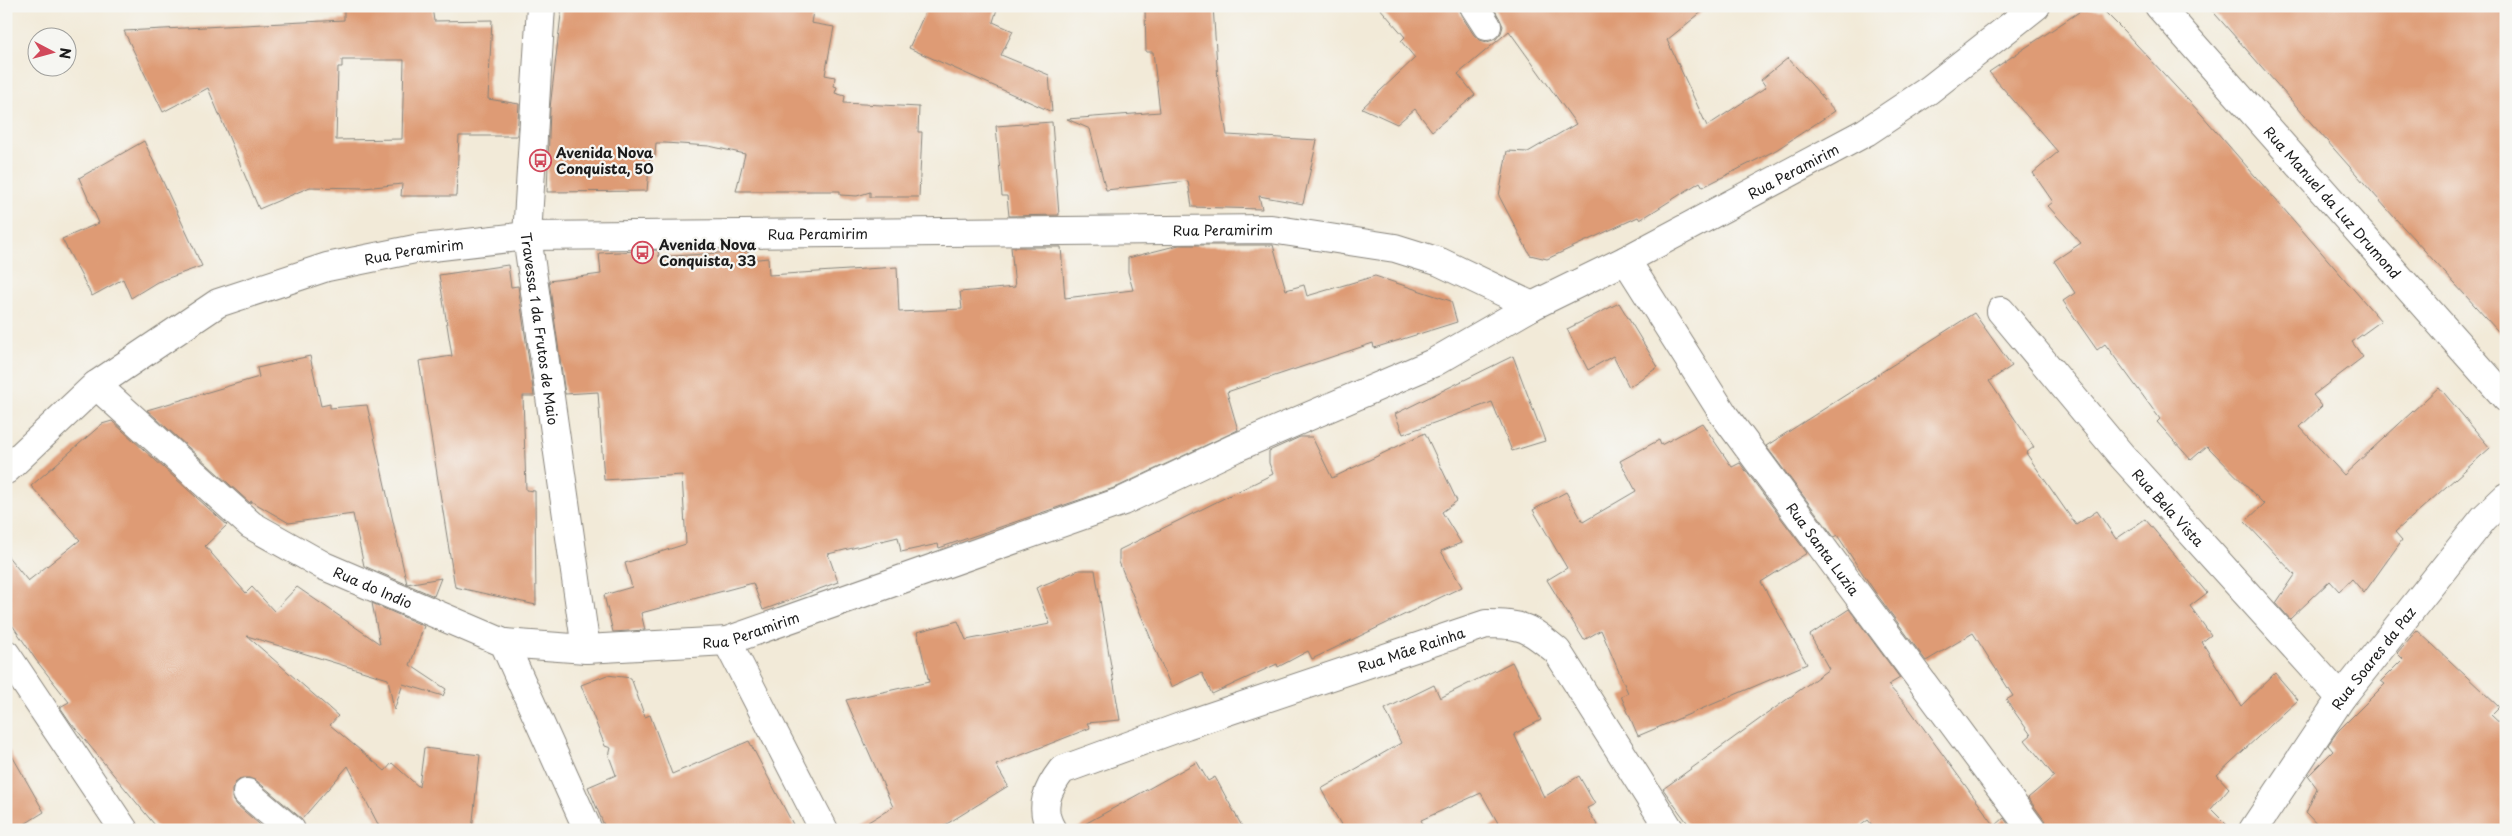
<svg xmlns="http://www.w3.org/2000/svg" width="2512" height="836" viewBox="0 0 2512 836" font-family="'Playpen Sans',sans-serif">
  <rect width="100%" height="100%" fill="#f6f6f2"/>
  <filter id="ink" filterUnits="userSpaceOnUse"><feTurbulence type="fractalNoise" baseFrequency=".02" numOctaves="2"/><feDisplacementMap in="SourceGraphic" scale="10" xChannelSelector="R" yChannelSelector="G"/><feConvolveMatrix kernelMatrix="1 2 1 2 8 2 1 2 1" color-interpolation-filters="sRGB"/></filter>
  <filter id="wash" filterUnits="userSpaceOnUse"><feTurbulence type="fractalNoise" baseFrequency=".0096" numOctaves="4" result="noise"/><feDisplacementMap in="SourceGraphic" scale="20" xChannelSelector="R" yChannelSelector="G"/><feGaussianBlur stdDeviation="1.12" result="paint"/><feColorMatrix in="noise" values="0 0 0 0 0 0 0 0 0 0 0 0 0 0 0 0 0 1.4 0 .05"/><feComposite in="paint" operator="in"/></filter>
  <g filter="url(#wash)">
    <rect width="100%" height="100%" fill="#f2ead8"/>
    <g id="blocks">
      <path fill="#de9b75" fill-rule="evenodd" d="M344,6L432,7L434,21L492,20L488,99L519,104L517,136H459L456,196H401L402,184L364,188L310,187L259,209L208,88L163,112L124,31L344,20ZM342,60H404L402,139L336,140L338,67H342Z
        M562,6H814L811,23L834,27L825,75L835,77L834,86L837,87L835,93L845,96L844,103L919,107L918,132H922L919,197H870V192L857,196L840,195V191H736L745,154L709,146L665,143H656L655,156H650L647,191L547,192L550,108Z
        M928,6H998L993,22L1013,31L1001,55L1049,75L1052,112L909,48Z
        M1151,6H1213L1218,80L1227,135L1317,140L1303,204L1259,196L1262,209L1192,207L1188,181L1106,190L1090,129L1067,119L1160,112L1153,52H1146L1145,9H1151Z
        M1378,6H1458L1461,15L1474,35L1480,40L1487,42L1496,39L1501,33L1503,26L1493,6H1709L1667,40L1707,126L1766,87L1761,80L1788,58L1835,111L1776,150L1703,187L1700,182L1640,220L1638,217L1547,259L1530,255L1499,196L1507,151L1528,152L1576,124L1509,31L1458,74L1475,95L1432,131L1415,109L1397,124L1362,108L1415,58L1401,41L1405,37Z
        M2208,6H2506V340L2394,217Z
        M2082,10H2103L2123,30L2202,115L2381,321L2352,342L2363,357L2313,395L2322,406L2300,427L2344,475L2439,387L2490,448L2395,532L2402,540L2364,593L2352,579L2339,591L2330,581L2290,619L2276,603L2295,575L2245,522L2264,504L2207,446L2191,460L2157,422L2160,419L2105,344L2097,350L2063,301L2075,293L2054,261L2081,243L2048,206L2053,202L2033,173L2058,152L1989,72Z
        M1052,122L1059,215L1009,216L1007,196H1002L996,126Z
        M144,141L202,266L157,282L131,298L123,279L92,296L62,239L99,223L79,178Z
        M1179,245H1273L1286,290L1304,285L1307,296L1375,276L1451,301L1457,322L1374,348L1373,343L1227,392L1238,430L1117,487L939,548L938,544L901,552L898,537L828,554L838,582L763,610L753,583L641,613L645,630L613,632L604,595L632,587L625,563L686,544L682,475L604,480L598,392L565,394L549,281L601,274L599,253L658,250L659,257L748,251L749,260L768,258L769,275L897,267L899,312L962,309L960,292L1015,287L1011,247H1061L1065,298L1133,290L1128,272V258Z
        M508,265L511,287L518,286L534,396H523L526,490L535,491L536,605L455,587L419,361L452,356L439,275Z
        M1619,303L1658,367L1629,387L1613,356L1588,370L1567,329Z
        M1974,313L2012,366L1989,381L2034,447L2026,453L2076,525L2097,511L2116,539L2145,519L2207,593L2190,606L2211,635L2202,642L2241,706L2275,673L2298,700L2217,775L2229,788L2211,809L2232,830H2047L2045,821L2028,798L2054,776L2025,740L2031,735L2006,700L2013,696L1973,633L1926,661L1875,592L1837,535L1834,537L1766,446Z
        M310,356L321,406L330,404V408L367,405L407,584L441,578L434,596L364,566L353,514L289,523L251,501L250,503L147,410L259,377L257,368Z
        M1513,356L1545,441L1512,451L1492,402L1403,434L1395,414Z
        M112,421L227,525L205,546L246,593L252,587L274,611L297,587L380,644L372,603L424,626L410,665L446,689L443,696L403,684L394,710L388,679L247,636L338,716L330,725L385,771L392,763L419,787L424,748L480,755L472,830H381L348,766L302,819L257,781L249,778H242L235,783L232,790V798L237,805L266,830H159L71,723L60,707L69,702L36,660L6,616V554L28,581L80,540L31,486L102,424Z
        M1702,423L1732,467L1740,463L1807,553L1761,582L1807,664L1638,736L1621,696L1628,693L1601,630L1584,640L1547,580L1567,568L1533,510L1566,492L1583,522L1636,491L1620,461L1659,440L1661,445Z
        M1425,433L1457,501L1442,512L1461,543L1441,551L1462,587L1312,659L1308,651L1278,667L1277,664L1212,694L1202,673L1171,687L1119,562V550L1273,474L1269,463V451L1300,437H1312L1332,478Z
        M1079,570H1095L1120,720L1087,723L1090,728L996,765L1008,786L937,830H855L893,807L846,700L929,682L917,632L958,621L966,640L1050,624L1036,588Z
        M1849,609L1900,678L1888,685L1908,707L1995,826L2004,818L2012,830H1876L1868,820L1855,830H1693L1680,813L1663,789L1829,669L1810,635Z
        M2417,630L2499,707L2491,715L2506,729V830H2322L2306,813L2317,788L2308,776L2333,751L2328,745L2337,732L2385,684L2381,681L2403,659L2397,653Z
        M1512,662L1541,720L1514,734L1544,797L1579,776L1595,804L1587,808L1600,830H1487L1498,823L1481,793L1421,820L1426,830H1344L1321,789L1401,743L1385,709L1434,685L1440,698Z
        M607,675L631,678L645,717L650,715L672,774L749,741L796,830H606L588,787L616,775L609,756L611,748L605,746L581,685Z
        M6,745L44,812L15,830H6Z
        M1197,762L1208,781L1215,777L1244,830H1074Z"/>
    </g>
  </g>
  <g filter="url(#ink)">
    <use href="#blocks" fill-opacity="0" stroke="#87837a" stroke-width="1"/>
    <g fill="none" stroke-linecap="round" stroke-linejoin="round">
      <defs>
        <g id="minor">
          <path id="s1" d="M541,6L527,236L586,649"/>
          <path d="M1474,6L1487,26"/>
          <path id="s2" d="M2159,6L2506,398"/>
          <path id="s3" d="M1626,260L1724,415L2032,830"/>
          <path id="s4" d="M2001,311L2122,456L2341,698"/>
          <path id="s5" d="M96,385L251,525L324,566L504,643L588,830"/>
          <path id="s6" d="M6,470L96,385L218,303L327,267L415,249L527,236L1271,229L1395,248L1440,262L1532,306"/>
          <path d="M727,641L824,830"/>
          <path id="s7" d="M504,643L586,649L727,641L1123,501L1235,448L1433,363L1532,306L1626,260L1866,132L1929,90L2036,6"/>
          <path d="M6,654L124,830"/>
          <path d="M247,793L291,830"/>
          <path id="s8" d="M1052,830C1038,808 1048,788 1062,770L1186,725L1486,624C1523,624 1528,627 1557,651L1670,830"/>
          <path id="s9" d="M2253,830L2341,698L2484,518L2506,497"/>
        </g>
      </defs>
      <use href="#minor" stroke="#87837a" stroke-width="30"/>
      <use href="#minor" stroke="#fff" stroke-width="28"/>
    </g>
  </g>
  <defs>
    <symbol id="bus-ring" viewBox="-11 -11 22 22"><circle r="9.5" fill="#f6f6f2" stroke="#d1495b" stroke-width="1.5"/><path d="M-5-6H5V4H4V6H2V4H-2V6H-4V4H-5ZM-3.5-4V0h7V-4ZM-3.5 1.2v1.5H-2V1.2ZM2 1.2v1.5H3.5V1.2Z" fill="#d1495b"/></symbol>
  </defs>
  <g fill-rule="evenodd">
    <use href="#bus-ring" x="528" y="148" width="25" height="25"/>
    <use href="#bus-ring" x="630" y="240" width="25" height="25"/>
  </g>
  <g text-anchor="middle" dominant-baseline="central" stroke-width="4.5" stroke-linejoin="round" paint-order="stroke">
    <g font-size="14" font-weight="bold" fill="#1c1c1c" stroke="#f6f6f2" text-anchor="start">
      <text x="556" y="152">Avenida Nova<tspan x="556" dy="16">Conquista, 50</tspan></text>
      <text x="659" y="244">Avenida Nova<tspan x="659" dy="16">Conquista, 33</tspan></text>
    </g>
    <g font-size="14" fill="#1c1c1c" stroke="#f6f6f2">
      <text stroke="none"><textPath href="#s7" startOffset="1391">Rua Peramirim</textPath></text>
      <text stroke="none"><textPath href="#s2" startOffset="262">Rua Manuel da Luz Drumond</textPath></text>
      <text stroke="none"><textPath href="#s6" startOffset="1284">Rua Peramirim</textPath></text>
      <text stroke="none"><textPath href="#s6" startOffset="879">Rua Peramirim</textPath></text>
      <text stroke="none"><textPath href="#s6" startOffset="474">Rua Peramirim</textPath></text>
      <text stroke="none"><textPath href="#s1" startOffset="324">Travessa 1 da Frutos de Maio</textPath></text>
      <text stroke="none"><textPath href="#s4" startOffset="258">Rua Bela Vista</textPath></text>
      <text stroke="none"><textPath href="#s3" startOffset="350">Rua Santa Luzia</textPath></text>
      <text stroke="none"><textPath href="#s5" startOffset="346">Rua do Indio</textPath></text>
      <text stroke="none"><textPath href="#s7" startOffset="249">Rua Peramirim</textPath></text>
      <text stroke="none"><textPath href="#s8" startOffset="435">Rua Mãe Rainha</textPath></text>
      <text stroke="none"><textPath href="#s9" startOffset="210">Rua Soares da Paz</textPath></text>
    </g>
  </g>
  <rect width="2512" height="836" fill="none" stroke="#f6f6f2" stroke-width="25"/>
  <g transform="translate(52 52) rotate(96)"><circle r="24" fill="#f6f6f2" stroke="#9f9f9c"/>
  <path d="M0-4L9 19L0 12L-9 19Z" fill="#d1495b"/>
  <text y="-8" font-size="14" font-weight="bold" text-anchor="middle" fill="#1c1c1c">N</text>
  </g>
</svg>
